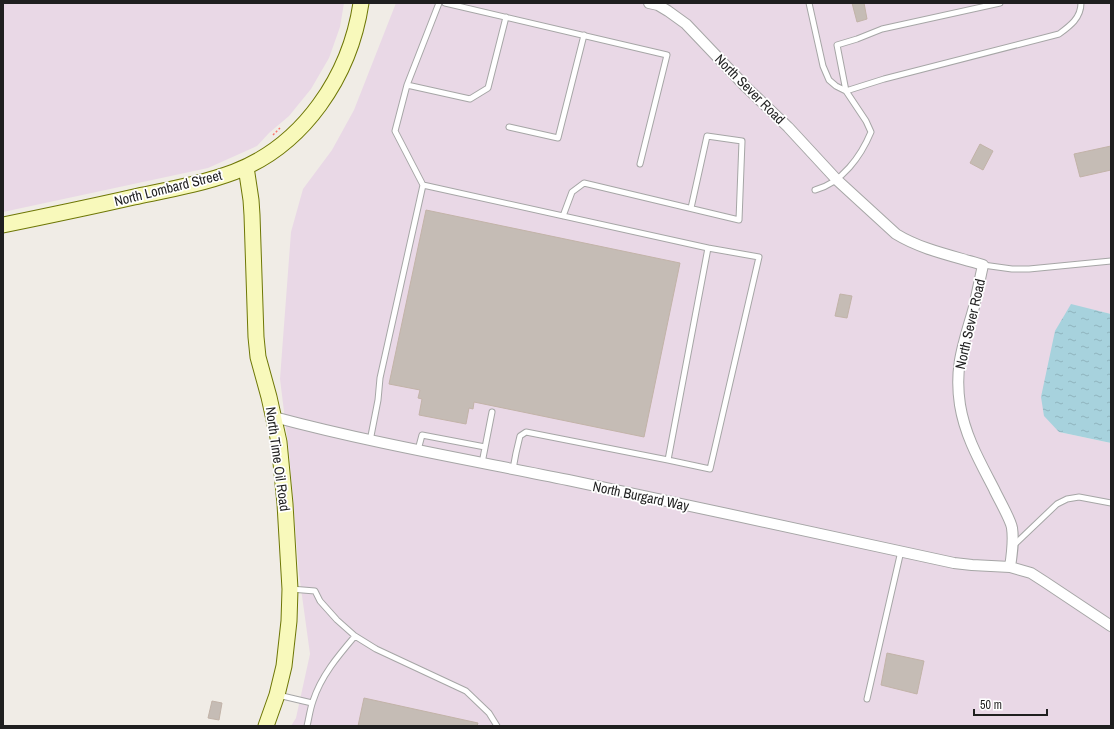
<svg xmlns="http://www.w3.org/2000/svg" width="1114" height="729" viewBox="0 0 1114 729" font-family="'Archivo Narrow',sans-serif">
  <defs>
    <pattern id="water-ripples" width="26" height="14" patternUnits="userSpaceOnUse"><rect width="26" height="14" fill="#a7d2dd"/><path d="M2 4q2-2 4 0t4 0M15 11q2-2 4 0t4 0" fill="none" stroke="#8fb4bd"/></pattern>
  </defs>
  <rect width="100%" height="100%" fill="#f0ece6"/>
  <path fill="#e9d8e6" d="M3,3H344L340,27L329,58L311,89L289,116L269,133L257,146L208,168L3,212Z
    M396,3H1111V314L1071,305L1059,432L1111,443V726H291L296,718L310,654L299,574L289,452L280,379L291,232L303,189L332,150L354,110Z"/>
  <path fill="url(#water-ripples)" d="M1071,304L1111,314V443L1059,432L1044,416L1041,397L1055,331Z"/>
  <path fill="#c5bcb5" stroke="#c2b3a8" d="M852,3H864L867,19L857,22Z
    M980,144L993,151L983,170L970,163Z
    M1111,146V170L1080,177L1074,154Z
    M426,210L680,263L644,437L474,402L473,409L469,408L466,424L419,415L422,399L418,398L420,390L389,384Z
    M840,294L852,296L847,318L835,316Z
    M887,653L924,661L917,694L881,685Z
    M364,698L478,723L477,726H358Z
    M212,701L222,703L219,720L208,718Z"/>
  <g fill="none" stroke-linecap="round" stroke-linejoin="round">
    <defs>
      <path id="lane" d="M445,3L667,55L640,164
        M809,3L823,66L829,80L836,86L846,91L884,79L1059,34C1070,26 1081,18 1081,3
        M407,85L470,99L488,88L506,17
        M509,127L558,138L584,35
        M423,185L708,248L668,460L526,432L520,436L516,453L513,469
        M815,190C842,183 861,156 871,132L866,121L846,91L837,45L857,39L882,29L1000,3
        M563,216L572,192L584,183L739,220L742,141L707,136L691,208
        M983,265L1012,269H1029L1111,261
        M370,441L378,400L380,378L423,185L395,131L407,85L439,3
        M418,450L422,435L485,447
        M668,460L710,469L759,257L708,248
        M482,463L492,412
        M1014,545L1057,504L1067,499L1079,497L1111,503
        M291,589L315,591L320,601L337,620L355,636L376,649L466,691L489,713L497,726
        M278,695L312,703
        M867,699L901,551
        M307,726C309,718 310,709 313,701C321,676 338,656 355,636"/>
      <path id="street" d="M649,3L658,5L668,11L686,24L746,87L788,127L837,180L896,234C922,250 954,256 983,265C980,279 977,293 974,307C964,343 954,366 960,405C965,436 980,462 994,489C998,498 1011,520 1012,528C1014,541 1012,554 1010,567L1031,573L1045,582L1111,626
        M274,417C371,443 470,460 568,480C697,507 825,535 954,563L972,565L1010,567"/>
      <path id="secondary" d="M246,167L251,200L252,215L256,337L258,357L269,397L279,442L285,504L290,589L289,621L284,666L277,695L266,726
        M3,225C47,216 90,207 134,197C167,190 202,184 234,172C304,145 350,76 361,3"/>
    </defs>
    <use href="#lane" stroke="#a6a6a6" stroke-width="7"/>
    <use href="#street" stroke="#a6a6a6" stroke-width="12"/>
    <use href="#secondary" stroke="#6e7706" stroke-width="17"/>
    <path stroke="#f9786e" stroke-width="1.5" stroke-dasharray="2 2" stroke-linecap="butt" d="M273,135L280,128"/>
    <use href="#lane" stroke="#fff" stroke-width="5"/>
    <use href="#street" stroke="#fff" stroke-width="10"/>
    <use href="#secondary" stroke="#f8f9bb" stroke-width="15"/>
  </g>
  <g text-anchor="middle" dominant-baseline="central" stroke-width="3.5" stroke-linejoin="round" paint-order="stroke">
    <g font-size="14" fill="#1f1f1f" stroke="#fff">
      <text transform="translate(750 89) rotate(45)">North Sever Road</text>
      <text transform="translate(168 188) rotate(-14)">North Lombard Street</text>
      <text transform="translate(970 324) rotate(-77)">North Sever Road</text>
      <text transform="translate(278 459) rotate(82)">North Time Oil Road</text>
      <text transform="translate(641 496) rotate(12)">North Burgard Way</text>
    </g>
  </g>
  <rect width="1114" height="729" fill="none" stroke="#1f1f1f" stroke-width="8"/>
  <path d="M974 709v6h73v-6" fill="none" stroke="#1f1f1f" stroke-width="2"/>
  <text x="980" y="709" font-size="12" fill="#1f1f1f" stroke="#ffffff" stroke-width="3" paint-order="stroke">50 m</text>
</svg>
